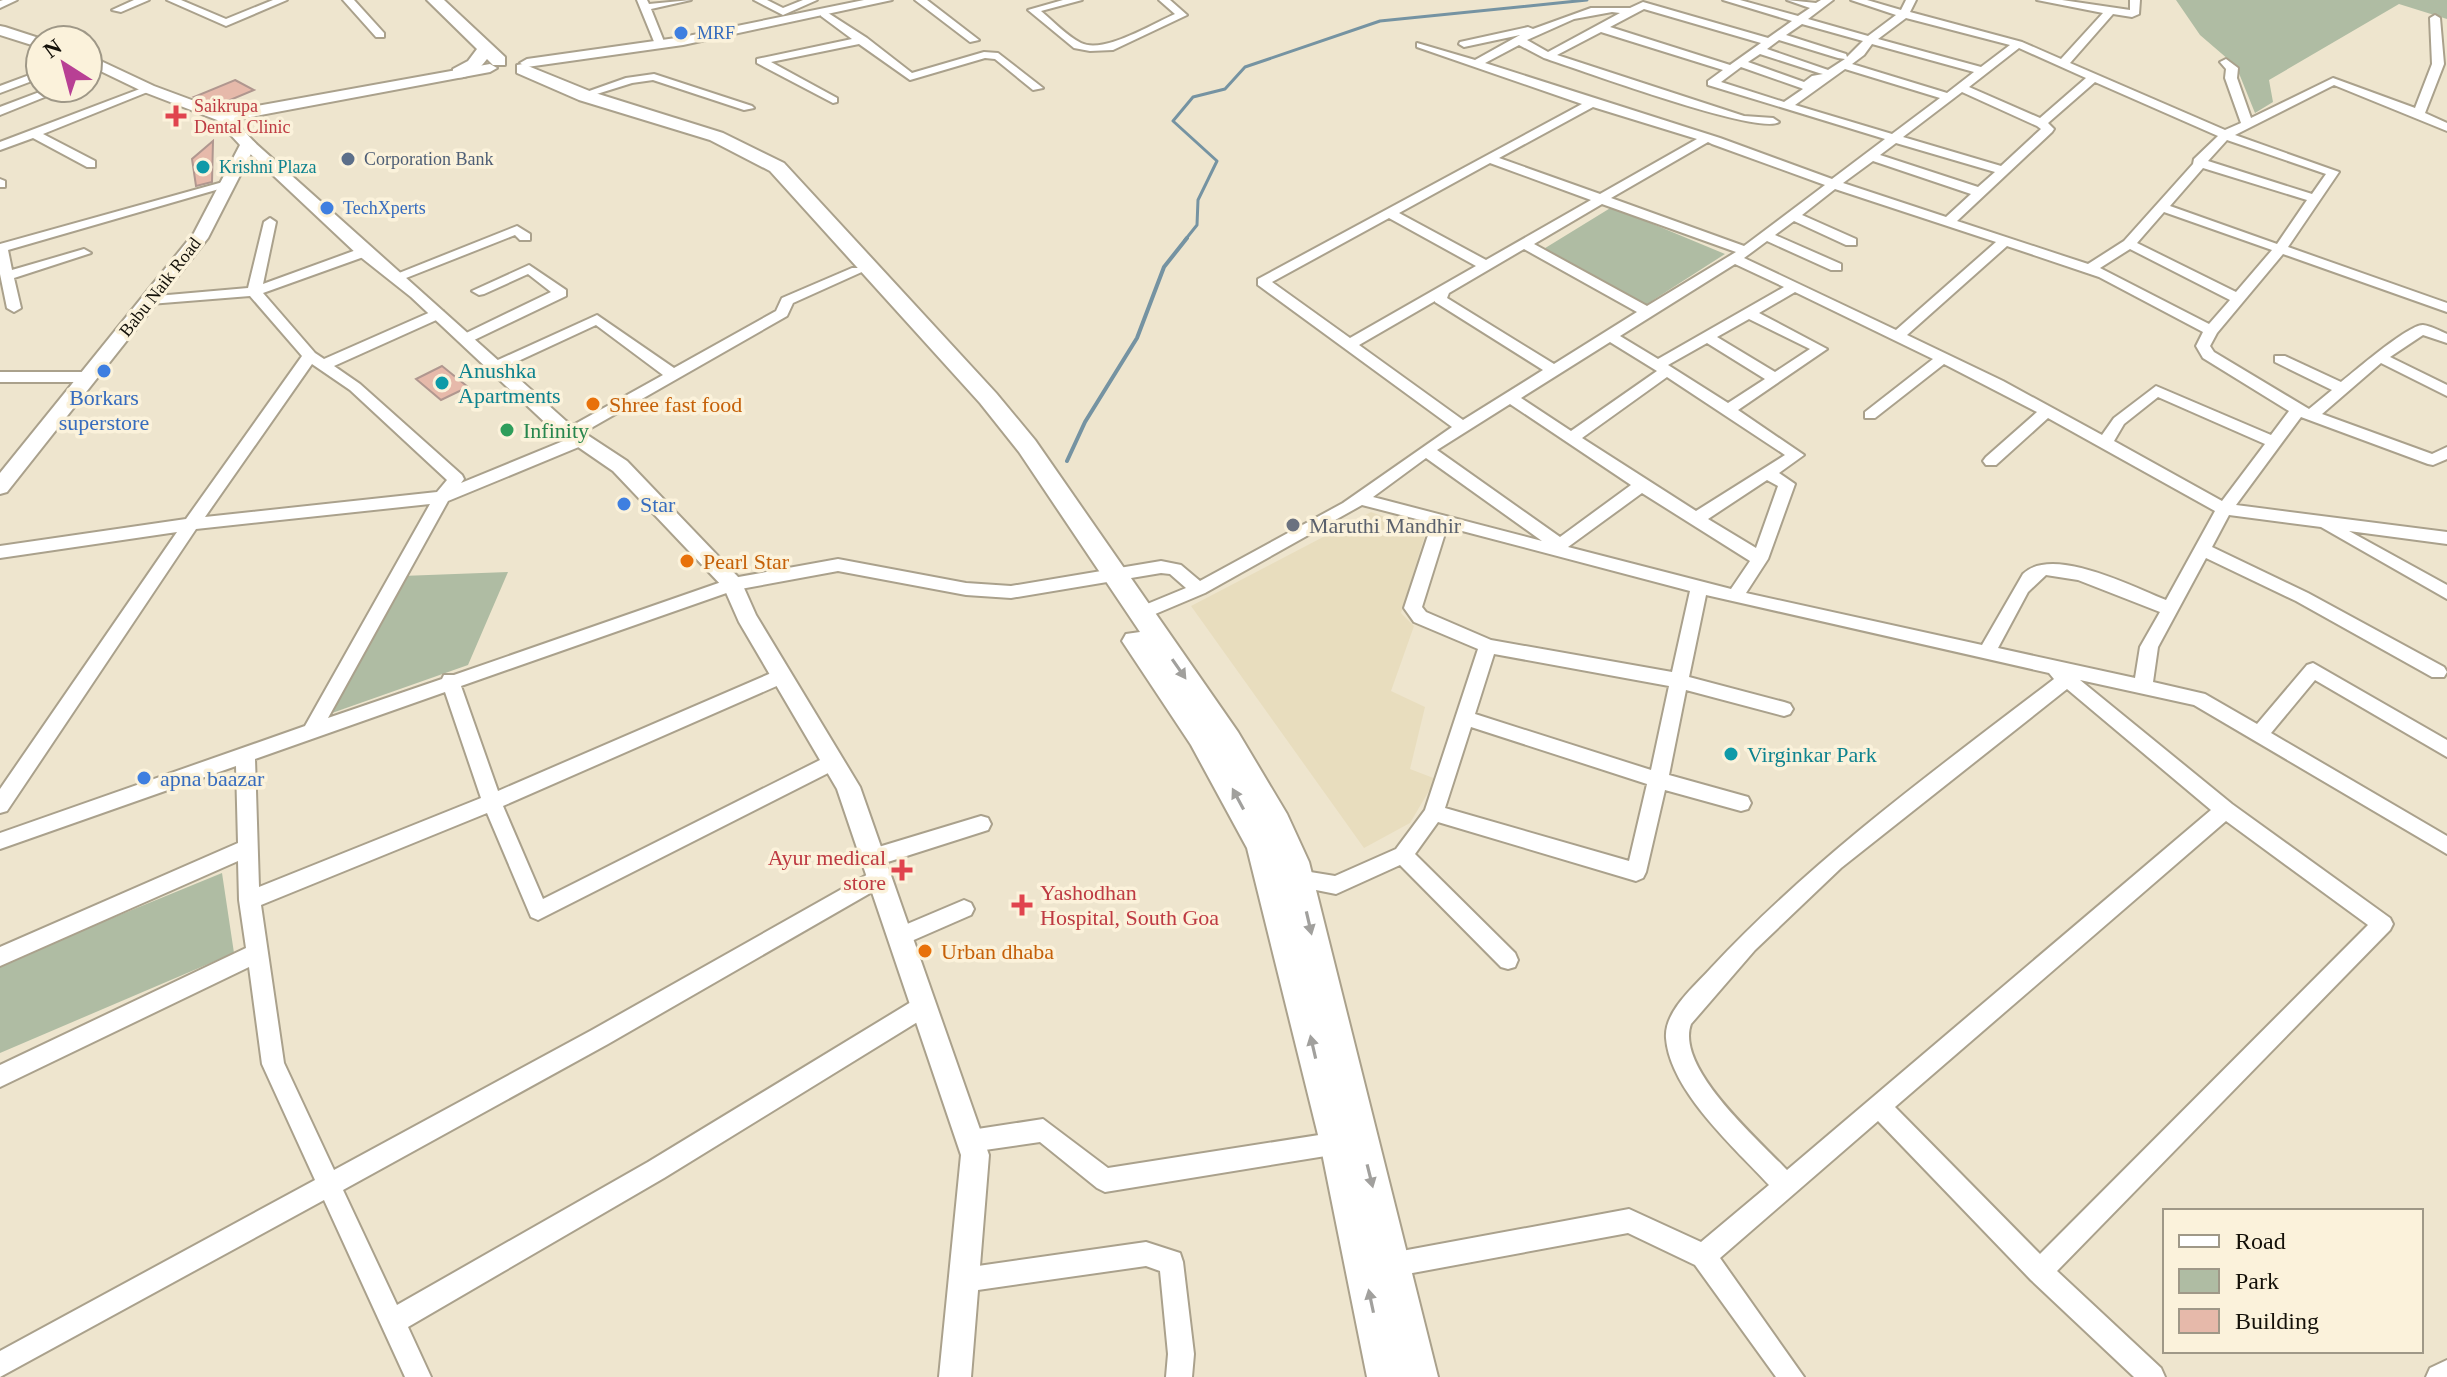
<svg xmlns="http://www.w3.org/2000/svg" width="2447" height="1377" viewBox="0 0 2447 1377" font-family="Georgia,serif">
  <rect width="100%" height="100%" fill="#eee5ce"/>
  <path fill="#e8ddbe" d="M1371,512L1426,532L1401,613L1414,626L1391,691L1425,707L1410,769L1436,779L1410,823L1364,848L1191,606Z"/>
  <path fill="#afbca3" d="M2176,0H2447V19L2399,4L2269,80L2273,102L2255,113L2236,66L2200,35Z
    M1612,207L1725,254L1644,306L1542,250Z
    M508,572L468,665L332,713L402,576Z
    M222,873L234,953L0,1053V964Z"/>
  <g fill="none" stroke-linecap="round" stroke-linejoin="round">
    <path stroke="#7593a2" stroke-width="3" d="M1185,240L1197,225L1198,200L1217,161L1173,121L1193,97L1225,89L1245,67L1380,21L1587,0"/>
    <path stroke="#7593a2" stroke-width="4" d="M1067,461L1085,422L1137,338L1164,267L1187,238"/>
  </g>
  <path fill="#e6b9aa" stroke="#b0978f" stroke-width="2" d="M235,80L254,90L216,106L194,97Z
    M213,141L212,182L196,186L192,159Z
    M442,366L468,387L441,400L416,379Z"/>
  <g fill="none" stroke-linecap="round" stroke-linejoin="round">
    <defs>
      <path id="minor" d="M3,0H17L0,8V1Z
        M134,0H149L121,12L112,10Z
        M167,0H181L226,19L273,0H287L226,26Z
        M343,0H354L384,33V37H376Z
        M637,0H647L649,4L691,0L651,9L665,44L660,47L655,44Z
        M754,0H767L783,8L803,0H817L783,15Z
        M915,0H927L979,40L970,42Z
        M1063,0H1082L1041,11C1053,21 1067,36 1081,43C1104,54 1152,24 1175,14L1159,0H1170L1187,15L1113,50L1090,51L1074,48L1028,10Z
        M1723,0H1740L1798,16L1810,8L1787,0L1816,3L1821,0H1833L1808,19L1868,36L1896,15L1851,0H1867L1901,10L1906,0H1916L1910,12L2022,42L2061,59L2103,13L2037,0H2062L2130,10V0H2140L2139,14L2132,17L2113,14L2070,63L2225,130L2241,123L2225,78L2226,69L2220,62L2226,59L2238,68L2237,78L2251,118L2333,78L2415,108L2432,64L2430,18L2435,15L2440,18L2444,64L2425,113L2447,123V131L2334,85L2235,135L2339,172L2288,247L2447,303V312L2283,254L2217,333L2210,346L2214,352L2309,409L2332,390L2275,362V356H2285L2341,382C2354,372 2409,324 2423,325C2431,326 2440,331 2447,334V343L2423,335L2390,357L2447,385V396L2381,363L2322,414L2432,454L2447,447V459L2433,465L2428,464L2301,417L2236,505L2447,532V544L2349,531L2447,585V599L2321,527L2229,515L2212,547L2308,593L2444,667L2447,672L2444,677H2432L2296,601L2206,558L2158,647L2153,682L2205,694L2257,724L2307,665L2313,663L2447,740V757L2315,680L2271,733L2447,836V854L2194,705L2080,680L2232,804L2390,918L2393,924L2390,930L2057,1271L2161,1368L2165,1377H2134L2031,1280L1878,1121L1720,1258L1804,1377H1776L1695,1265L1628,1233L1391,1277L1382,1274L1379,1265L1382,1256L1391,1253L1629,1209L1701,1242L1769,1185C1735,1148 1670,1091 1666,1038C1664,1011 1695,986 1711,968C1814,858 1935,770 2054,679L2049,673L1706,595L1689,677L1784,702L1790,704L1793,709L1790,714L1784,716L1686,690L1669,775L1748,797L1751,803L1748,809L1741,811L1665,790L1646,872L1643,878L1636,881L1438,822L1415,854L1515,953L1518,960L1515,967L1508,969L1501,967L1400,865L1336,894L1291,885L1288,879L1291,873L1298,870L1335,876L1396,849L1425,810L1478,649L1414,622L1404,608L1432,523L1362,505L1205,593L1141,620L1135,619L1132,614L1135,609L1186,588L1170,574L1161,573L1011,598L966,595L838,571L735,590L461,686L498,791L776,671H788L791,676L788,681L503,806L543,899L826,757H840L842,762L840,767L538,920L531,917L487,813L261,905L284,1063L334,1170L592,1030L872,872L879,869L886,872L889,878L886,884L608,1044L343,1190L397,1305L648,1162L916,999L924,996L932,999L935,1006L932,1013L664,1178L408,1327L431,1377H405L324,1200L0,1377V1351L315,1180L262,1064L249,967L0,1087V1065L246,948L239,900L238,861L0,966V947L238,843L236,766L0,849V833L305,726L430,504L196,529L7,811L0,813V789L177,532L0,558V546L186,519L302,356L250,296L150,304L143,300L145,297L248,288L264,222L270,218L276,222L263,284L359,249H369V255L263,293L315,353L324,359L433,311H443V317L334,366L360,384L462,475L464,479L461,483L573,437H566V429L663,375L596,325L499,370H489V364L597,315L674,368L776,311L782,298L852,268H862L864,271L793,303L787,316L577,436H586V444L448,501L328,718L442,679L444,675H454L733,578L838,559L966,583L1011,586L1161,561L1181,565L1200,581L1343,503L1452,427L1258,285V279L1582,104L1417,47V43L1475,60L1520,35L1464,47L1459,44L1460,42L1528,27L1533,29L1591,8H1630L1643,2L1768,38L1792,21ZM1644,9L1761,43L1730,65L1610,27ZM1612,12L1620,13L1548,52L1527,40L1574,19ZM1906,18L2010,45L1981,67L1878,39ZM1802,24L1863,41L1847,57L1846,54L1786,35ZM1601,32L1723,70L1708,81V85L1885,139L1832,179L1720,138L1485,63L1519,45L1544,58C1578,69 1759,136 1779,122L1773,118L1744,116L1557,55ZM1779,40L1838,58L1845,59L1828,70L1767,49ZM1872,44L1974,72L1947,93L1852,64L1864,55ZM2019,48L2086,78L2040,118L1969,87ZM1760,54L1819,73L1823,74L1812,76L1804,82L1748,62ZM1741,67L1801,88L1803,89L1784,102L1721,82ZM1845,69L1940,98L1892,134L1795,105ZM2095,82L2218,136L2194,159L2193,164L2124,241L2088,264L1957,221L2052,132L2054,129L2048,123ZM1962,92L2037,126L2041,129L2001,166L1903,137ZM1593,107L1697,139L1600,194L1499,158ZM2227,140L2326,174L2312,194L2208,161ZM1708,142L1712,144L1825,185L1744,246L1611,198ZM1896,143L1995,172L1978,187L1880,155ZM1873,161L1971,194L1946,217L1843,183ZM1490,163L1591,200L1486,260L1399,213ZM2203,168L2307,200L2277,244L2170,206ZM1835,189L1996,242L1896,330L1744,258L1767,241L1831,270H1841V264L1775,235L1794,221L1846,245H1856V239L1802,215ZM1602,204L1736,252L1647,306L1534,244ZM2164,212L2272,250L2236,292L2137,243ZM1389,218L1476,266L1350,338L1272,282ZM2007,246L2099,277L2203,332L2196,346L2203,358L2289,411L2271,435L2156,386L2114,418L2102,435L2003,381L1907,335ZM1524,249L1637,312L1554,364L1447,298L1449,293ZM2130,249L2230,300L2209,324L2100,268ZM1735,264L1784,287L1658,359L1620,336ZM1795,292L1933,359L1865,412V418H1875L1944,364L2037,412L1986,457L1983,461L1986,465H1996L2048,418L2215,511L2166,600C2133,587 2052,545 2023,574L1982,645L1746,593L1768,559L1795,484L1779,473L1804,455L1738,410L1827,349L1759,313ZM1435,301V302L1543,370L1463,420L1359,345ZM1749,319L1810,349L1775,372L1717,337ZM1610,342L1657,371L1571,431L1521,398ZM1707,343L1765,379L1728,403L1668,365ZM312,364L350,390L447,480L437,492L205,517ZM1667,377L1785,455L1696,511L1582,438ZM2158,397L2265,444L2222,501L2114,441L2124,424ZM1510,404L1631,485L1560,537L1437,450ZM1426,458L1542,541L1373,497ZM1767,480L1778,486L1756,548L1708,519ZM1642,493L1750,561L1731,589L1568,547ZM1447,527L1690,591L1672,672L1491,640L1426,612L1422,607ZM2046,575L2078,580L2160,612L2140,647L2135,678L1998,648L2028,592ZM1494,654L1669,686L1651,770L1475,714ZM2067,689L2211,810L1787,1170C1759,1140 1675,1068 1691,1024L1755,950L1841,868ZM445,692L481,798L259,887L255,759ZM1471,727L1647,784L1629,861L1445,808ZM2226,821L2368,925L2040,1254L1895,1107Z
        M825,11L867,38L912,73L984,52L998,53L1043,88L1033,90L995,59L985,58L910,80L859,44L771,62L837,98V102L833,103L757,63V59L852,39L821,16V12Z
        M40,71V78L0,93V86Z
        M654,74L752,106L754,108L744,110L653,80L632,83L584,98L578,95L626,78Z
        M145,87L155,89L43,134L95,161V167H87L33,138L0,150V142Z
        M50,88H67L0,115V107Z
        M0,179L5,181V187H0Z
        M223,182L233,185L8,250L12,270L84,249L91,253L14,278L21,308L14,312L7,308L0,274V244Z
        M517,226L530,234V240H520L515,235L401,280L396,281L389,277Z
        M529,265L566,290V296L470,342H460V336L551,292L528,274L484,294L479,295L472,291Z
        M0,372H89L96,377L89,382H0Z
        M981,816L988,818L991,824L988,830L872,867L865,864L862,858L865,852L872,849Z
        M964,900L971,903L974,909L971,915L900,946L893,944L890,937L893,930Z
        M1043,1119L1108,1168L1338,1132L1346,1135L1349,1143L1346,1151L1338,1154L1105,1192L1097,1188L1040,1142L971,1152L963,1149L960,1141L963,1133L971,1130Z
        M1146,1242L1180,1253L1183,1262L1194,1354L1192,1377H1166L1168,1354L1160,1271L1146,1266L964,1292L955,1289L952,1280L955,1271L964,1268Z
        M2447,1360V1377H2426L2430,1368Z"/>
      <path id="tertiary" d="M243,141H253L566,421L627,461L740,579L756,615L860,787L989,1155L971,1377H939L961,1155L837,789L739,622L724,588L613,471L552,429L411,297L358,255L243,147Z"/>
      <path id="secondary" d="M864,0H892L683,45L527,67L520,63L527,59L683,37Z
        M0,26L5,27L45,40H40V47L35,46L0,35Z
        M88,55L154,86L224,112L490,64L497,68L490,72L234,120L256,144L208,238L7,492L0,494V473L194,233L240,145L217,120L144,92L88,65Z"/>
      <path id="primary" d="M427,0H444L505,57V65H493L487,59C479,70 467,80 453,77V69L468,61L477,49Z
        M523,64L592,92L723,133L784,163L996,393L1035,440L1238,732L1287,814L1309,862L1438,1377H1367L1320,1143L1247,848L1191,745L1122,641L1126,634L1140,632L1019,452L980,403L770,171L710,140L579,100L517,73V65Z"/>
    </defs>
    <use href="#minor" stroke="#aaa18c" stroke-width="4"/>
    <use href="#tertiary" stroke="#aaa18c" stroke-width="4"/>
    <use href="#secondary" stroke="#aaa18c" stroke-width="4"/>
    <use href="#primary" stroke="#aaa18c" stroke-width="4"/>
    <use href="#minor" fill="#fff" fill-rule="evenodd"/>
    <use href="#tertiary" fill="#fff" fill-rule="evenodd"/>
    <use href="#secondary" fill="#fff" fill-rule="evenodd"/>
    <use href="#primary" fill="#fff" fill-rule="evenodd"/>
  </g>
  <defs><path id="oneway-solid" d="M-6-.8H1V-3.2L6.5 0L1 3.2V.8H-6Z" transform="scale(2)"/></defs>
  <g fill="#a1a09d">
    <use href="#oneway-solid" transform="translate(1179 669) rotate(55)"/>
    <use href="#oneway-solid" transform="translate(1238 799) rotate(-118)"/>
    <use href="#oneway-solid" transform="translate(1309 923) rotate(77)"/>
    <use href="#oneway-solid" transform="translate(1313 1047) rotate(-103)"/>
    <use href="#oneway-solid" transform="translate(1370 1176) rotate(76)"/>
    <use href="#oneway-solid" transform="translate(1371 1301) rotate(-102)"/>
  </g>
  <g fill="#3f7fe0" stroke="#fbf2db" stroke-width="3">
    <circle cx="681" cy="33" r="8"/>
    <circle cx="327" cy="208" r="8"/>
    <circle cx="104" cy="371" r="8"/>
    <circle cx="624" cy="504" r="8"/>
    <circle cx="144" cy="778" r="8"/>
  </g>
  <g fill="#e0444e" stroke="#fbf2db" stroke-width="3">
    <path d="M172 104h8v8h8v8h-8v8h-8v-8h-8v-8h8z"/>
    <path d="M898 858h8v8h8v8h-8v8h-8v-8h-8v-8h8z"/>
    <path d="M1018 893h8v8h8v8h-8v8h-8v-8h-8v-8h8z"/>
  </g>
  <circle fill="#5c6f8a" stroke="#fbf2db" stroke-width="3" cx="348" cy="159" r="8"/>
  <g fill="#0f9aa8" stroke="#fbf2db" stroke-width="3">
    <circle cx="203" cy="167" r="8"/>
    <circle cx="442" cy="383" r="8"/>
    <circle cx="1731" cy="754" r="8"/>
  </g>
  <g fill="#e8710a" stroke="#fbf2db" stroke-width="3">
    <circle cx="593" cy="404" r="8"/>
    <circle cx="687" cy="561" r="8"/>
    <circle cx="925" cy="951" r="8"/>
  </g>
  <circle fill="#2e9e5b" stroke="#fbf2db" stroke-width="3" cx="507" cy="430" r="8"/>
  <circle fill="#6b7280" stroke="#fbf2db" stroke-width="3" cx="1293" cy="525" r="8"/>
  <g text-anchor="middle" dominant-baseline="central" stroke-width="7" stroke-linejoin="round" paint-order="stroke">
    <g font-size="18" fill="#366cbe" stroke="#fbf2db" text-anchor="start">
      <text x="697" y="33">MRF</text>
      <text x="343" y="208">TechXperts</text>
    </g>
    <g font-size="18" fill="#be3a42" stroke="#fbf2db" text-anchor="start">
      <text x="194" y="106">Saikrupa<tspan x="194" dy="21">Dental Clinic</tspan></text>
    </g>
    <g font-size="18" fill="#4e5e75" stroke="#fbf2db" text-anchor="start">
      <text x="364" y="159">Corporation Bank</text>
    </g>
    <g font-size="18" fill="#0d838f" stroke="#fbf2db" text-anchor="start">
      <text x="219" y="167">Krishni Plaza</text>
    </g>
    <g font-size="18" fill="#141109" stroke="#fbf2db">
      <text transform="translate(160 287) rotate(-52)">Babu Naik Road</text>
    </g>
    <g font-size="22" fill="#0d838f" stroke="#fbf2db" text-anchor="start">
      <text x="458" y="370">Anushka<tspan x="458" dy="25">Apartments</tspan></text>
      <text x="1747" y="754">Virginkar Park</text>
    </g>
    <g font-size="22" fill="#366cbe" stroke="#fbf2db" text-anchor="start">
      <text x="104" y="397" text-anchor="middle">Borkars<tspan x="104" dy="25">superstore</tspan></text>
      <text x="640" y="504">Star</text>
      <text x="160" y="778">apna baazar</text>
    </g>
    <g font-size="22" fill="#c56008" stroke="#fbf2db" text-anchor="start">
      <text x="609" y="404">Shree fast food</text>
      <text x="703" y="561">Pearl Star</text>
      <text x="941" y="951">Urban dhaba</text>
    </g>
    <g font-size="22" fill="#27864d" stroke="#fbf2db" text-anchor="start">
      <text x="523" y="430">Infinity</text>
    </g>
    <g font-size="22" fill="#5b616d" stroke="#fbf2db" text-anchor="start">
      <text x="1309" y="525">Maruthi Mandhir</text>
    </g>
    <g font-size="22" fill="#be3a42" stroke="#fbf2db" text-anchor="end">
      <text x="886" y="857">Ayur medical<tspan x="886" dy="25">store</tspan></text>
      <text x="1040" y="892" text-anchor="start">Yashodhan<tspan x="1040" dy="25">Hospital, South Goa</tspan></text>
    </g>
  </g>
  <rect x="2163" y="1209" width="260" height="144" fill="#fbf2db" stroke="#9f9887" stroke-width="2"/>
  <rect x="2179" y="1235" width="40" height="12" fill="#ffffff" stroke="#9f9887" stroke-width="2"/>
  <text x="2235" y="1249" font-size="24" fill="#141109">Road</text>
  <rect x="2179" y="1269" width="40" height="24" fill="#afbca3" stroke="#9f9887" stroke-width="2"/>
  <text x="2235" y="1289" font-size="24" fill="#141109">Park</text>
  <rect x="2179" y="1309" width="40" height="24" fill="#e6b9aa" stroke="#9f9887" stroke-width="2"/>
  <text x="2235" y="1329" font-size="24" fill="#141109">Building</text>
  <g transform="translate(64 64) rotate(324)"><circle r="38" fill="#fbf2db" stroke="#9f9887" stroke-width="2"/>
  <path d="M0-6L14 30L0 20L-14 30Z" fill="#b84094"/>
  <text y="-12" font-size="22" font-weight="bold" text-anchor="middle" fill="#141109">N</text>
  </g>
</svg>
